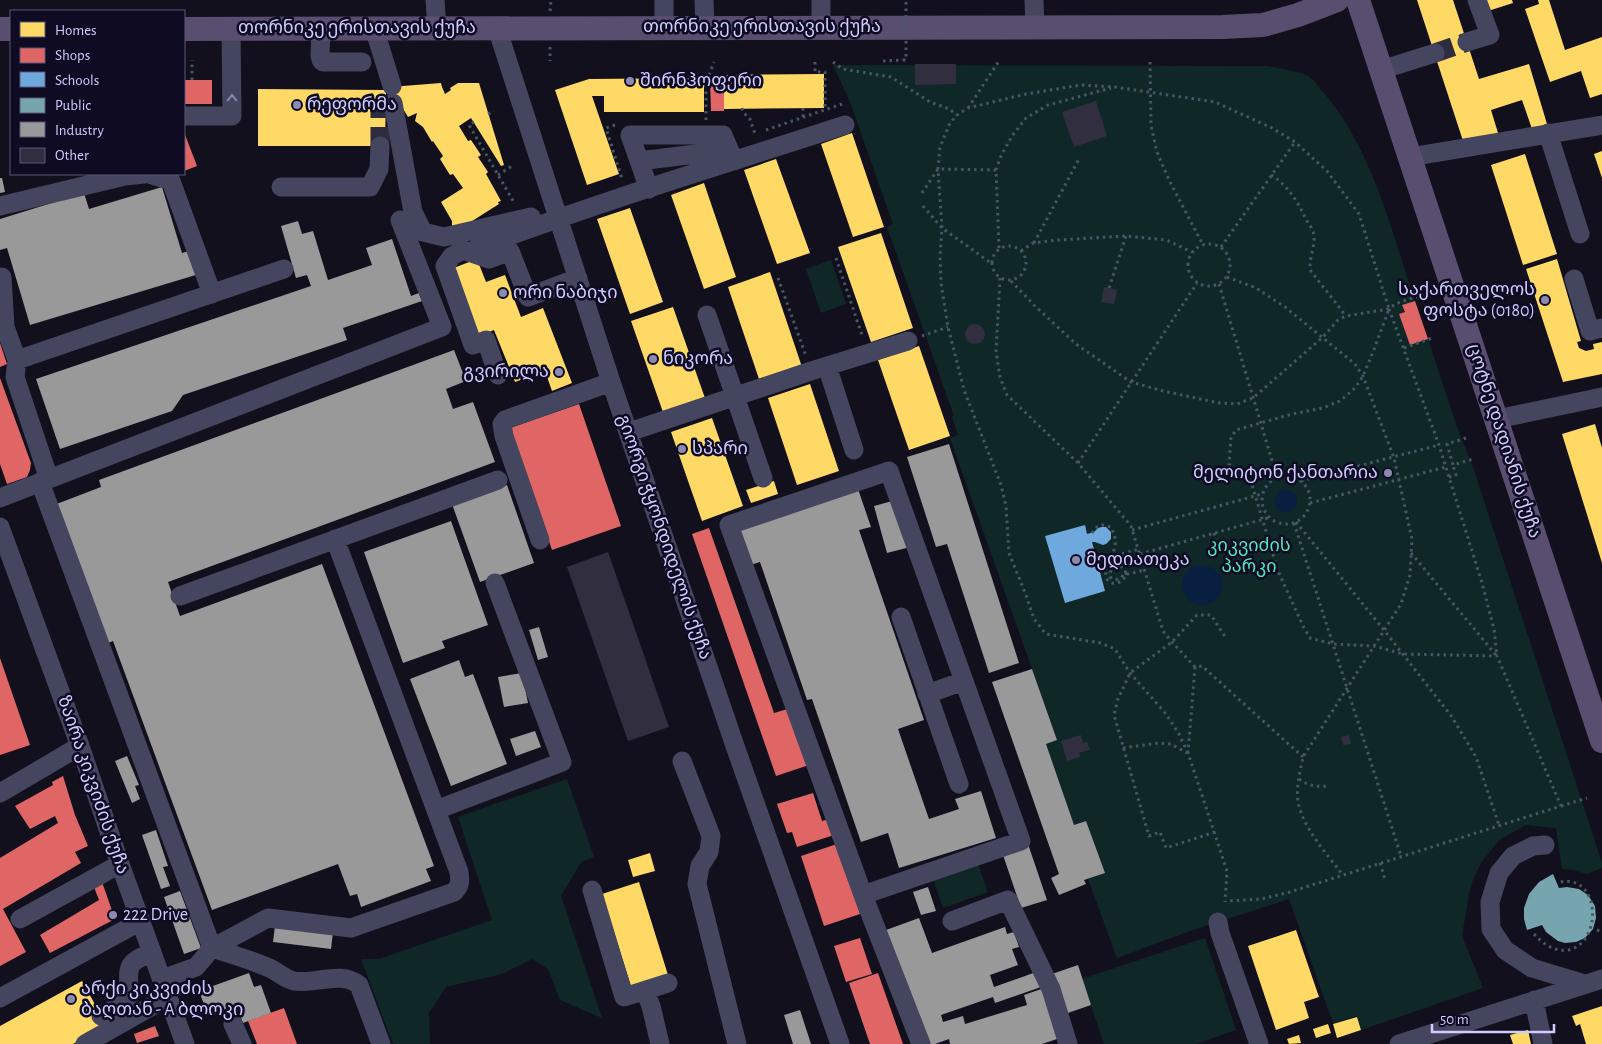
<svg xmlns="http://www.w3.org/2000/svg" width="1602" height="1044" viewBox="0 0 1602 1044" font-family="'Alegreya Sans','Noto Sans Georgian',sans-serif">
  <rect width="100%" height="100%" fill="#12101d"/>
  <path fill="#0f2827" d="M833,65L1268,66C1276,68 1302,72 1308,76C1314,79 1319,88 1324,93C1373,151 1391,230 1415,301L1403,305L1405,312L1399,314L1410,345L1428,339L1457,427L1474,470L1602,863V868L1587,874L1573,870L1562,869L1556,828L1526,825L1499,840L1481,863L1473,880L1469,894L1462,936L1483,988L1361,1030L1357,1016L1333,1023L1289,899L1190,931L1117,958L1088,879L1104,873L1086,821L1074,825L1046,744L1057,739L950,438L958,435L952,417L954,416L887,227L893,224L850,102Z
    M831,260L846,304L821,313L806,269Z
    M567,779L594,857L581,862L561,896L602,1018L560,1000L548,969L532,959L502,974L446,987L429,1013L430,1044H393L361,959H379L492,920L458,817Z
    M978,864L988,892L943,908L933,879Z
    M1205,938L1236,1030L1196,1044H1104L1082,979Z"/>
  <path fill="#081f41" d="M1275 501a11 11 0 1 1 22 0a11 11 0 1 1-22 0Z
    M1182 585a20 20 0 1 1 40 0a20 20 0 1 1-40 0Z"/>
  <path fill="#ffd966" d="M1417,0H1453L1479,79L1529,64L1547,124L1532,129L1522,100L1491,110L1498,133L1464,144Z
    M1484,0H1512L1513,3L1488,11Z
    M1538,0H1549L1565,50L1602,37V94L1590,98L1581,71L1550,82L1525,9L1539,4Z
    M824,74V108L724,109V75Z
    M704,78V112H604V96H592L619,174L587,185L555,90L589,79Z
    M441,83L442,87L445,94L451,90L450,88L458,83H479L504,165L501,166L471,118L459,126L468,141L471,140L481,155L478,157L488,172L486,174L501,201L498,202L499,204L458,230L452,226V221L441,202L463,188L453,174L450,175L440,159L443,156L433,141L432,142L423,127L415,121L417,113L408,117L390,87Z
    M258,89L386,90L385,146H258Z
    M852,133L884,227L853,237L821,144Z
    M1602,151V178L1594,154Z
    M1525,154L1557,254L1523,265L1491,165Z
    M776,159L810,253L777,264L744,170Z
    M704,183L736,277L704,289L671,195Z
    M630,208L663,302L630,314L597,219Z
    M881,233L913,328L871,342L838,247Z
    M477,259L486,282L505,275L521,317L543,308L572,383L552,391L545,371L515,382L494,330L477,337L451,269Z
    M1557,259L1581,341L1577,342L1579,348L1586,351L1594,349L1593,344L1602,342V374L1563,382L1526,269Z
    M770,272L802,367L760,382L728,287Z
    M673,307L706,401L664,415L631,321Z
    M919,346L950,436L909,450L878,360Z
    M810,384L839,471L797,485L768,398Z
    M712,418L743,506L702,521L671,432Z
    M1595,424L1602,448V563L1562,434Z
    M774,481L778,494L751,503L746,490Z
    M650,853L655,871L633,877L628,860Z
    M639,882L668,975L631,986L602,894Z
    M1296,930L1319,997L1304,1002L1309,1018L1276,1030L1248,946Z
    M82,981L107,1026L73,1044H0V1026Z
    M1602,1006V1044H1586L1580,1024L1576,1026L1572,1016Z
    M1357,1017L1361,1030L1337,1038L1333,1024Z
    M1328,1024L1331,1033L1316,1038L1313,1029Z
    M1528,1030L1531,1044H1513L1510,1035Z
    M1299,1035L1301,1043L1289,1044L1287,1039Z"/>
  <path fill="#e06666" d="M724,78V111H711L710,82Z
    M184,80H212V104H184Z
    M184,132L197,166L184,171Z
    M1415,301L1428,339L1410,345L1399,314L1405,312L1402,305Z
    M0,343L7,364L0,367Z
    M0,378L31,463L30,470L27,477L7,484L0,464Z
    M579,404L621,526L552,550L510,428Z
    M709,528L774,713L791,708L809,765L776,776L692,534Z
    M0,658L30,745L0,755Z
    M63,776L75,815L88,846L75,852L81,863L3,909L26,952L0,966V858L58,823L55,816L30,829L15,806L53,785L52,782Z
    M813,793L822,821L829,819L834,835L797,847L792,832L787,833L777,804Z
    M837,844L860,914L824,926L801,856Z
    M102,882L115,919L50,953L40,935L99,900L94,887Z
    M860,938L872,974L846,982L834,946Z
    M878,973L903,1044H870L849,983Z
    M284,1008L297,1044H257L248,1021Z
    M155,1026L159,1036L137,1043L134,1034Z"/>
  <path fill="#6fa8dc" d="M1085,525L1087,534L1094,532L1098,528L1102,527H1106L1111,532V539L1106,544L1103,545L1095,542H1092L1105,591L1065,603L1045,536Z"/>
  <path fill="#76a5af" d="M1553,874L1559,888L1567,887L1579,889L1588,895L1595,906L1596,918L1593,929L1585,938L1576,942L1565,943L1558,941L1546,932L1542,925L1527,930L1524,919V908L1529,894L1539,882Z"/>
  <path fill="#999" d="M0,178H2L5,192L0,193Z
    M162,187L182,253L192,250L199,274L30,325L7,248L0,250V219L84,193L89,209Z
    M298,221L302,234L313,231L328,280L372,265L366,248L392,239L411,296L419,293L422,301L343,328L347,340L183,395L172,411L60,449L36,379L311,286L307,275L296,278L281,226Z
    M454,350L466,381L446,389L453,409L473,402L495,462L168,582L180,616L322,564L434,866L426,869L431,881L361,907L357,894L350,896L338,864L212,910L113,641L106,644L54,505L101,487L99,480Z
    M949,444L1019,663L989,673L947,544L936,547L907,457Z
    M507,485L534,563L480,582L452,504Z
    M858,489L871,527L859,530L924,720L898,729L929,819L959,809L955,799L981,791L996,838L899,868L888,833L861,842L812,699L807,700L760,562L750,565L738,529Z
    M896,500L910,547L887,553L874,506Z
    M451,521L488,625L442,641L445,648L403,663L364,552Z
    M539,627L548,657L538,660L529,630Z
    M459,660L465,677L473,674L507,764L451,786L410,679Z
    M1032,669L1057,740L1046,744L1074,825L1086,821L1105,873L1084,880L1086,884L1059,895L1051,878L1059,874L992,682Z
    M522,673L528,703L504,707L498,677Z
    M535,731L541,747L516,756L510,739Z
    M127,756L139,785L135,786L140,799L132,803L115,761Z
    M156,830L168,866L163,867L170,886L161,889L142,835Z
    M1028,844L1047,900L1021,908L1002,852Z
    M928,887L936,911L921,915L913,892Z
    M180,891L201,948L184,954L164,897Z
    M919,918L932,953L1005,927L1007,934L1014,932L1019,947L1012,949L1018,965L990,975L994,987L1036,972L1041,987L995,1003L993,997L941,1015L943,1022L963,1016L965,1024L1027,1005L1024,995L1047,987L1063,1037L1042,1044H950L949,1039L935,1044H926L886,930Z
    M275,926L333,932L331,949L273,942Z
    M1078,965L1091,1005L1062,1015L1049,975Z
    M249,973L254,987L261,985L271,1013L243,1023L236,1005L208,1015L199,991Z
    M800,1010L811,1044H793L784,1015Z"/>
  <path fill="#302e3f" d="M915,64H956V84L915,85Z
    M1096,101L1107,136L1074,147L1062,112Z
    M1104,287L1117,290L1114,304L1101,302Z
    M965 334a10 10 0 1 1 20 0a10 10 0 1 1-20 0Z
    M608,552L669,727L628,741L567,567Z
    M1081,735L1083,743L1087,742L1090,750L1079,753L1080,757L1067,761L1061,741Z
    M1349,735L1351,744L1343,745L1341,737Z"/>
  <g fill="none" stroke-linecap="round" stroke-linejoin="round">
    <path stroke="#2e2c3f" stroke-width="19" stroke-dasharray="19 9" stroke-linecap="butt" d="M1435,53L1467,42
      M380,146V90"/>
    <path stroke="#455765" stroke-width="3" stroke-dasharray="2.5 4" stroke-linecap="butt" d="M550,11L551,0
      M550,47V61
      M883,61L903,60
      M815,62V72H825V110
      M833,62L843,69L891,77L930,102L949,109L957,115
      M1150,62L1151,126L1157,152L1169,180L1203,245
      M192,80V60
      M742,108L743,112L750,119L755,134
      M803,108V118
      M968,108L999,61
      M488,114L494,111
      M706,120V83L714,62
      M474,122L469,125L515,204
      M615,125L606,128L622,179
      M766,130L845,103
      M498,175L512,166
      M1271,175C1289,186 1298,203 1307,221C1310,225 1313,230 1314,235C1315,247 1309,258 1310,270L1346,316
      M922,193L938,169L996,170
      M923,206L942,228L991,263
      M1034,243L1079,159
      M1188 265a21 21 0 1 1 42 0a21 21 0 1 1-42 0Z
      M992 263a17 17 0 1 1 34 0a17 17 0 1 1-34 0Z
      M1221,247L1295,142
      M999,248L996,170L1001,156L1012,136L1026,118L1048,105L1111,88
      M1021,251L1033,243L1058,240L1126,236L1166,240L1192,252
      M836,258L863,338
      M1227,277L1256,288L1285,307L1355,364L1363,376L1394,458L1412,539L1410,575L1401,604L1303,757C1300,771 1296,786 1298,801C1302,827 1327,854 1342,874
      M778,278L806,356
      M1000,278L996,351L1000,377L1007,395L1078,463L1131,526L1163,631L1172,642L1195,667L1202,666L1303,757
      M1011,281L1035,306L1076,344L1131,382L1163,391L1219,403L1237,404L1253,398L1323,337L1338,320L1346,316L1389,309L1395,304L1418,296
      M1219,284L1277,477
      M1109,288L1126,236
      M1389,309L1439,445L1482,583L1494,629L1497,656
      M922,336L948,327
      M1404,348L1432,338
      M1466,438L1447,444L1453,465L1473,459
      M1078,463L1197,283
      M1262 500a24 24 0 1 1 48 0a24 24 0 1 1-48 0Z
      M1449,477L1456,475L1453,465
      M1301,481L1439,445
      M1310,503L1446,467
      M1296,522L1384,630L1452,717L1476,757L1499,825
      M1294,523L1401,856
      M1132,530L1262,494
      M1092,533L1095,528L1102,525L1111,527C1116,537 1117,544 1112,555
      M1214,533L1218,557
      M1411,553L1496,655
      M1140,554L1268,518
      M1110,560C1108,565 1105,571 1106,577C1110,588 1123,583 1126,575
      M1097,561L1139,549
      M1098,566L1107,567
      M1126,573C1122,562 1109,565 1110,577C1114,580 1117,580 1121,578L1123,575L1145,570
      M1195,667L1188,753L1227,871L1225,902
      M1123,748L1158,743L1171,744L1187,753
      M1188,753L1179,734L1166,714L1130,673L1115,649L1101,643L1046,634L1034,619L1026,595L1009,553L1006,506L1001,485L964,390L948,327L941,283L940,256L942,228L938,169L940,147L950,123L957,115L968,108L1026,94L1081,85L1115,87L1215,102L1272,128L1295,142L1327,171L1359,214L1389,309L1373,352L1363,376L1355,388L1340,401L1323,408L1292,414L1236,430L1231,438L1229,464L1236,472L1252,485L1278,571L1303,626L1310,638L1333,644L1374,646L1403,654L1497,656L1561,806L1290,892L1261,899L1226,901
      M1299,779C1308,786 1317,787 1328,786
      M1561,806L1587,798
      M1215,832L1166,848L1160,832L1149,836L1114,715L1118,699L1130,673L1172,642L1197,615H1211L1226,638
      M1380,863L1385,879
      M1597,930L1602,932
      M1534,934C1543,944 1554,952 1568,950C1602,944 1602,874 1560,882"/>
    <path stroke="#44455e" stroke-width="19" d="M435,0L437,28
      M664,0V28
      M704,0L705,28
      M821,0V27
      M1034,0L1035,27
      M321,28L320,55L321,60L323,62H362
      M374,28L392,86
      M497,28L611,382L735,746L840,1044
      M1467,42L1490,35L1477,0
      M1381,70L1435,53
      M393,103L413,212L423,232L444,237L531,217
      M184,116H232L231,29
      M1548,133L1580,234
      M1410,157L1602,125
      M639,161L729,150
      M149,174L171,181L212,294
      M281,187H370L379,169L380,146
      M649,189L630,135H723L734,161
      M0,206L125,176L144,174
      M477,248C598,202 722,165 845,125
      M2,277L5,327L17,360L15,377L49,479
      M1574,279L1590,331L1602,328
      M707,315L763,478
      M17,360L284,269
      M827,366L854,450
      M498,375L486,340L473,345L445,266L452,256L463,250L489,259L510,251L528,297L578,278
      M1497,419L1602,397
      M629,432L811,371L908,341
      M40,482L212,948
      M0,498L442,327L400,220
      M0,527L80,746L120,864L185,1044
      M540,540L504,436L502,424L505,420L611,382
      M180,596L498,480
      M901,617L959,784
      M927,694L964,681
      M682,761L711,836L709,852L700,866L697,884L737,1044
      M0,793L80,746
      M436,810L562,762L495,583
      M1545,845L1533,846L1513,856L1499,873L1490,902L1491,929L1505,950L1532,968L1585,984
      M592,890L624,997L668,983
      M863,895L1021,841L889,471L729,525L863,895L921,1044
      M20,919L120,864
      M952,921L1008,900L1051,989L1068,1044
      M1218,922L1220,933L1259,1044
      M212,948C230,954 249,959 267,967C276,970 284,979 294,981C315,985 341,970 359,985L381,1044
      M162,979L196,967L212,948L268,918L351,928L454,892C461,885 460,881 459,872L335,539
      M645,991L651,1006L660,1044
      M0,998L141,921
      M1534,1000L1543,1044
      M101,1016C109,1011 122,1006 128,998C130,995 130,991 129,987C127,962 131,962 152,952
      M233,1024L242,1044
      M85,1044L168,997
      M1399,1044L1602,979"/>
    <path stroke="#594e70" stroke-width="24" d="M1358,0L1602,741
      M0,29H11
      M184,29L1223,27L1263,25L1298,15L1337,0"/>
    <path stroke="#455765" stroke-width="3" stroke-dasharray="2.5 4" stroke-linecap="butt" d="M903,60H906V0
      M1110,560L1112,555
      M1126,575V573"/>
  </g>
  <defs><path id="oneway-chevron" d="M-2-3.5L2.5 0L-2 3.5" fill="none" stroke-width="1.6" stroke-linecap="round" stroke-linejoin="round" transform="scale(1.25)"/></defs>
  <use stroke="#8a88ae" href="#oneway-chevron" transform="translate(232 98) rotate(-90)"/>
  <g fill="#8d8ab0" stroke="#0e0b22" stroke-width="2">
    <circle cx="630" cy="81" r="5"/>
    <circle cx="297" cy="105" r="5"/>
    <circle cx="503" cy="293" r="5"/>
    <circle cx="1545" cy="300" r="5"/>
    <circle cx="653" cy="359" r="5"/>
    <circle cx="559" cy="372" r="5"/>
    <circle cx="682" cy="449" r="5"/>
    <circle cx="1388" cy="473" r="5"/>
    <circle cx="1076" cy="560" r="5"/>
    <circle cx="113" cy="915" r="5"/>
    <circle cx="71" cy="999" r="5"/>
  </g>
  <g text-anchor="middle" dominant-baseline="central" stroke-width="5" stroke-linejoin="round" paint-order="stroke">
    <g font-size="18" fill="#cfccff" stroke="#0e0b22">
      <text x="762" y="27">თორნიკე ერისთავის ქუჩა</text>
      <text x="357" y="28">თორნიკე ერისთავის ქუჩა</text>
      <text transform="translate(1504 441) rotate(72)">ცოტნე დადიანის ქუჩა</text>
      <text transform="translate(664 537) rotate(71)">გიორგი ჭყონდიდელის ქუჩა</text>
      <text transform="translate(93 785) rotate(71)">ზაირა კიკვიძის ქუჩა</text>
    </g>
    <g font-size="18" fill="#cfccff" stroke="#0e0b22" text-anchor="start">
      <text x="640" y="81">შირნჰოფერი</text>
      <text x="307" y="105">რეფორმა</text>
      <text x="1535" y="290" text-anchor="end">საქართველოს<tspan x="1535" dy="21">ფოსტა (0180)</tspan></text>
      <text x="513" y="293">ორი ნაბიჯი</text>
      <text x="663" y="359">ნიკორა</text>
      <text x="549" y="372" text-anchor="end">გვირილა</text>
      <text x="692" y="449">სპარი</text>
      <text x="1378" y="473" text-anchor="end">მელიტონ ქანთარია</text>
      <text x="1086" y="560">მედიათეკა</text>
      <text x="123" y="915">222 Drive</text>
      <text x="81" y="989">არქი კიკვიძის<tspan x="81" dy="21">ბაღთან - A ბლოკი</tspan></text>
    </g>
    <g font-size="18" fill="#4fe8ba" stroke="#0e0b22">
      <text x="1249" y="546">კიკვიძის<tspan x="1249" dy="21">პარკი</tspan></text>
    </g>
  </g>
  <rect x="10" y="10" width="175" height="165" fill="#0e0b22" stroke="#5b587a"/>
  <rect x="20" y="22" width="25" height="15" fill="#ffd966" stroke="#5b587a"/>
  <text x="55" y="35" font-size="15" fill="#cfccff">Homes</text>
  <rect x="20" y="48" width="25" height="15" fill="#e06666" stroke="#5b587a"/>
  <text x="55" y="60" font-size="15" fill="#cfccff">Shops</text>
  <rect x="20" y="72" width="25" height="15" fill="#6fa8dc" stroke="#5b587a"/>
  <text x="55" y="85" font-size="15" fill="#cfccff">Schools</text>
  <rect x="20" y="98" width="25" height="15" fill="#76a5af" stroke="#5b587a"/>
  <text x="55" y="110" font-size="15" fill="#cfccff">Public</text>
  <rect x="20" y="122" width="25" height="15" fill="#999999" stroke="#5b587a"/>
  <text x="55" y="135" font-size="15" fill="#cfccff">Industry</text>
  <rect x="20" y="148" width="25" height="15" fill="#302e3f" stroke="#5b587a"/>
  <text x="55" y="160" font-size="15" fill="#cfccff">Other</text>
  <path d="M1432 1024v8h122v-8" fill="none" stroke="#cfccff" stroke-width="2.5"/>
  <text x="1440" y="1024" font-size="15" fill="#cfccff" stroke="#0e0b22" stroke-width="4" paint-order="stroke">50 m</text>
</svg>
